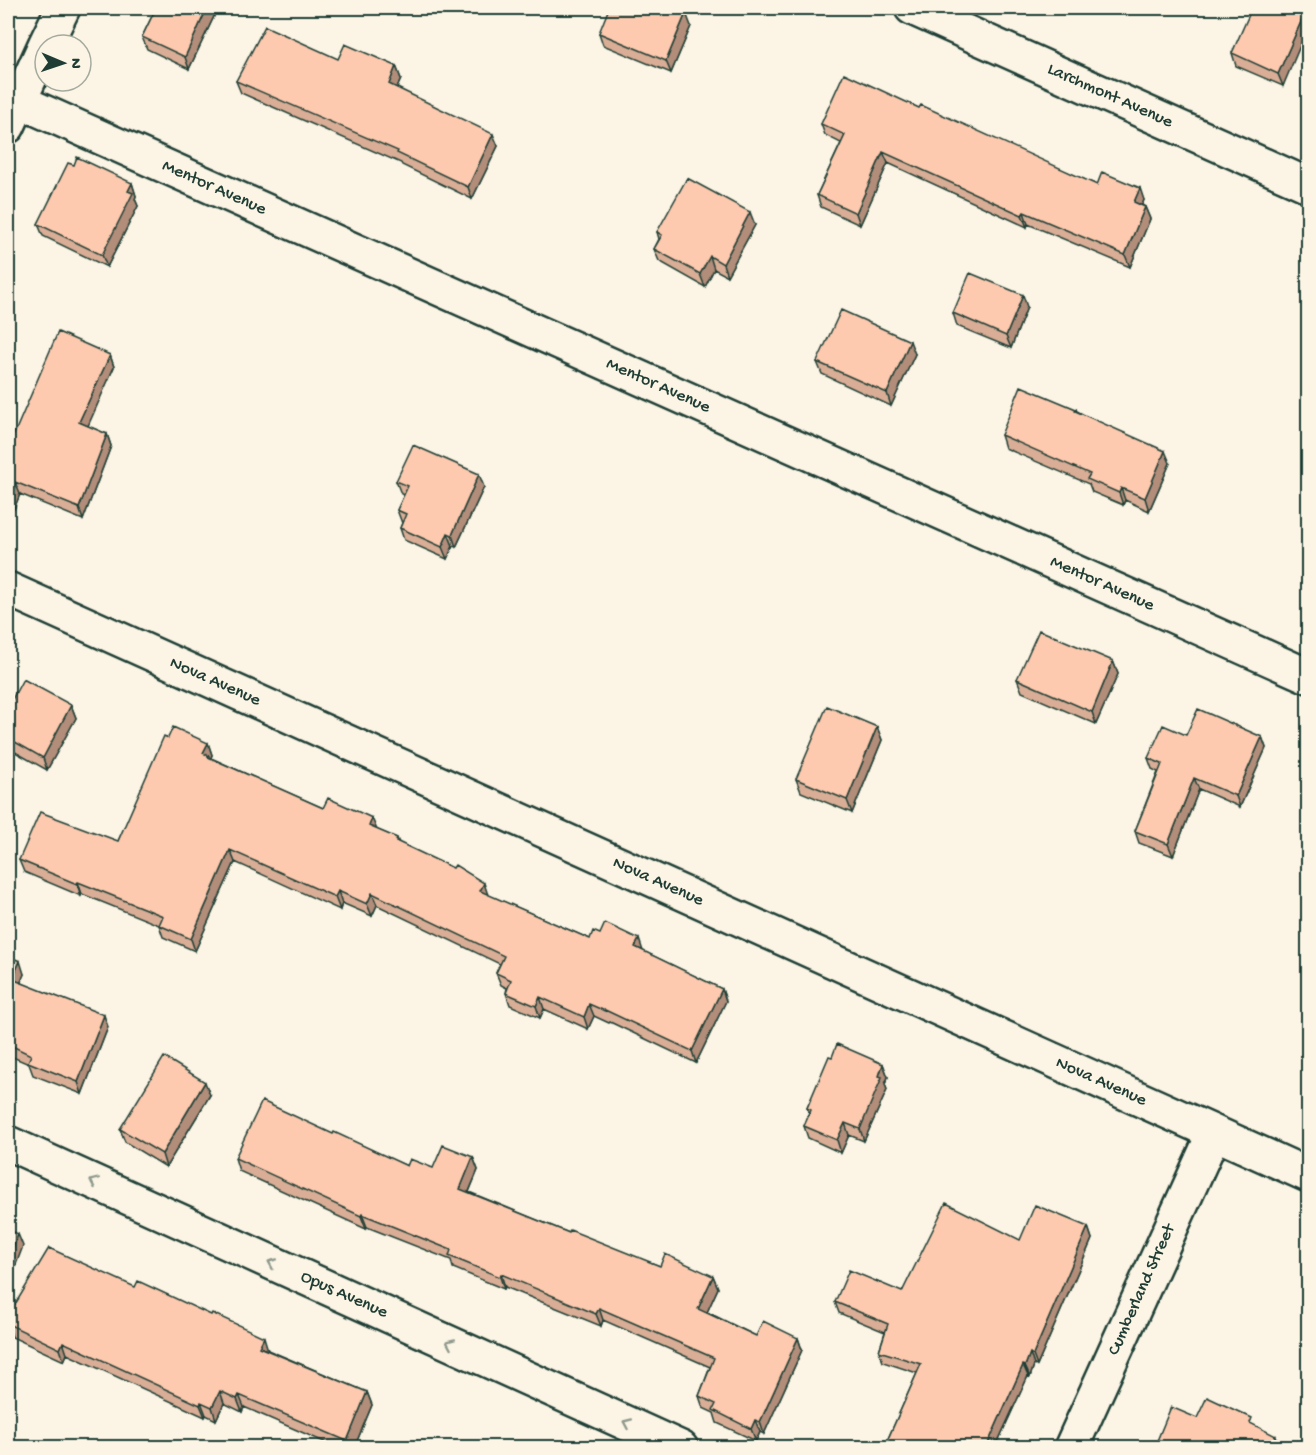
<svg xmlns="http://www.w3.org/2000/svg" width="1316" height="1455" viewBox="0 0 1316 1455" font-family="'Gochi Hand',sans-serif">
  <rect width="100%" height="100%" fill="#fcf5e5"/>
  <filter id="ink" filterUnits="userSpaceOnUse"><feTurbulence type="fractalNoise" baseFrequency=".0167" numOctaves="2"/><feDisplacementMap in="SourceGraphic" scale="12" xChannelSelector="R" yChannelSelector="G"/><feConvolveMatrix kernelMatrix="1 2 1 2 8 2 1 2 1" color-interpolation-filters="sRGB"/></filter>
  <g filter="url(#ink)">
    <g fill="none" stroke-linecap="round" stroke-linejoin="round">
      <defs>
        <path id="street" d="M45,45L63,8
          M8,96L1308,676
          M8,126L45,45
          M8,589L1308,1175
          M8,1143L681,1448
          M1071,1448L1214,1133"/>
        <path id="secondary" d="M912,8L1308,185"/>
      </defs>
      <use href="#street" stroke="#1f3d34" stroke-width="38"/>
      <use href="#secondary" stroke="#1f3d34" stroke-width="38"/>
      <use href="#street" stroke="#fcf5e5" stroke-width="33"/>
      <use href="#secondary" stroke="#fcf5e5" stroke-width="33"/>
    </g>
    <path fill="#daae96" stroke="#1f3d34" stroke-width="1.5" d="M156,8H218L189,69L147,49L142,37Z
      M510,8H528L525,14Z
      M1308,8L1283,86L1236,66L1232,53Z
      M691,26L671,73L603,45L599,33Z
      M338,59L396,66L401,79L397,88L498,146L472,199L402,165L401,163L241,93L236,81Z
      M919,108L1097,185L1144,200L1142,205L1145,207L1150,219L1130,267L1028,224L1027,227L888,163L860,225L821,207L817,195L841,143L825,135L821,124Z
      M74,165L132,183L136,196L135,199L138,206L107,267L43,236L38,224Z
      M755,225L727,276L714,269L705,287L659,261L654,249L659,239L657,232Z
      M1027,307L1011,348L957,326L953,313Z
      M915,354L891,406L822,374L817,362Z
      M110,355L114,367L87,426L107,434L111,446L83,520L20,494L14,509L8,506V437L12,439Z
      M1076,409L1077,411L1170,463L1149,511L1125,500L1123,505L1092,492L1089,484L1005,448L1001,435Z
      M396,481L484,487L456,547L453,546L447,559L404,540L400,528L402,523L397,510L404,495L401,494Z
      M1113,661L1118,674L1096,724L1022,692L1017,679Z
      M71,705L76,718L47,770L8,748V707Z
      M877,727L882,740L852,813L801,792L796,779Z
      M1186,735L1262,737L1266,748L1240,807L1199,789L1173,856L1139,843L1135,831L1158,772L1152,769L1148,758Z
      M168,738L208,743L212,755L211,758L323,808L397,838L399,843L488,895L590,939L643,951L722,989L726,1001L696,1063L610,1022L609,1023L594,1016L588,1029L544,1009L540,1018L510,1005L506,993L507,988L501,985L496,973L500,964L377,905L372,916L342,903L340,910L235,862L195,951L163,937L159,925L82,894L81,896L24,872L19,860L118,841Z
      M8,956L24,974L20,982L108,1027L82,1094L33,1075L29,1064L8,1055Z
      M832,1057L883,1064L888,1077L885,1084L887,1090L864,1141L849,1135L841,1153L808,1138L804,1126L809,1113L807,1108Z
      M210,1095L166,1167L125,1142L120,1129Z
      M333,1134L407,1166L433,1168L473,1157L478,1170L469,1192L569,1233L660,1266L713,1276L718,1288L707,1312L756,1336L798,1338L802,1350L764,1434L760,1432L756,1441L717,1423L714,1413L703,1408L699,1396L710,1367L603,1320L601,1326L505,1287L504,1289L453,1268L451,1260L367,1227L366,1229L239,1171L235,1158Z
      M1088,1227L1092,1239L1037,1366L1034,1365L1030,1377L1028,1376L995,1448H889L887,1441L917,1373L883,1362L879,1351L885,1332L839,1313L835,1302L902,1292L1020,1240Z
      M11,1311L268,1350L367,1392L372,1405L354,1448H338L244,1407L242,1412L224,1403L216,1420L206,1415L205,1417L67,1354L64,1361L12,1337L8,1324L12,1314Z"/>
    <path fill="#b28d7a" stroke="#1f3d34" stroke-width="1.5" d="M207,8H218L189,69L185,57Z
      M523,8H528L525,14Z
      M1307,8H1308V27L1283,86L1278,74Z
      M686,13L691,26L671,73L666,61Z
      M396,66L401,79L393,96L389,84Z
      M493,134L498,146L472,199L468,187Z
      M883,152L888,163L860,225L856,213Z
      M132,183L136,196L135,199L138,206L107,267L102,255L128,191Z
      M1140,188L1144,200L1138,214L1134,202Z
      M1145,207L1150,219L1130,267L1125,255Z
      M750,212L755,225L727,276L723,264Z
      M1024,212L1028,224L1027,227L1022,215Z
      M710,256L714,269L705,287L700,274Z
      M1023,295L1027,307L1011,348L1006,336Z
      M910,341L915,354L891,406L887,393Z
      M110,355L114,367L84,435L79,422Z
      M107,434L111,446L83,520L79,508Z
      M1165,451L1170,463L1149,511L1145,498Z
      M479,474L484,487L456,547L452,535Z
      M15,482L20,494L14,509L9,496Z
      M1121,488L1125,500L1123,505L1119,493Z
      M448,533L453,546L447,559L442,547Z
      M1113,661L1118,674L1096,724L1092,712Z
      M71,705L76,718L47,770L43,758Z
      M877,727L882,740L852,813L847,800Z
      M1262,737L1266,748L1240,807L1236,796Z
      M208,743L212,755L210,760L203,753Z
      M1194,778L1199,789L1173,856L1168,844Z
      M372,818L377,830L369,826Z
      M230,850L235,862L195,951L191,939Z
      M78,882L82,894L81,896L77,884Z
      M484,883L488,895L480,891Z
      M338,891L342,903L340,910L335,897Z
      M372,893L377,905L372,916L367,904Z
      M639,939L643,951L635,947Z
      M20,961L24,974L17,992L12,979Z
      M722,989L726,1001L696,1063L692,1051Z
      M540,997L544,1009L540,1018L536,1006Z
      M589,1004L594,1016L588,1029L584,1017Z
      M104,1015L108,1027L82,1094L78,1082Z
      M883,1064L888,1077L885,1084L887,1090L864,1141L860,1129Z
      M205,1082L210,1095L166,1167L162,1154Z
      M845,1123L849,1135L841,1153L837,1140Z
      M473,1157L478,1170L465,1201L460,1189Z
      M362,1214L367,1227L366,1229L361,1216Z
      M1088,1227L1092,1239L1037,1366L1033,1355Z
      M18,1234L23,1246L8,1286V1262Z
      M501,1274L505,1287L504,1289L500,1277Z
      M713,1276L718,1288L703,1321L698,1309Z
      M599,1308L603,1320L601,1326L596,1314Z
      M264,1337L268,1350L259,1347Z
      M798,1338L802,1350L764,1434L760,1422Z
      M63,1342L67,1354L64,1361L60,1349Z
      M1030,1353L1034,1365L1030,1377L1025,1366Z
      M1023,1365L1028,1376L995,1448H986Z
      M220,1391L224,1403L216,1420L212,1407Z
      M367,1392L372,1405L354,1448H349L347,1441Z
      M239,1395L244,1407L242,1412L237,1399Z
      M201,1402L206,1415L205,1417L200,1405Z
      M755,1420L760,1432L756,1441L751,1429Z
      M1276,1436L1280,1448H1271Z"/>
    <path fill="#fecaaf" stroke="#1f3d34" stroke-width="1.5" d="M156,8H207L185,57L142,37Z
      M609,8H672L686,13L666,61L599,33Z
      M1252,8H1307L1278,74L1232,53Z
      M265,26L338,59L345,44L396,66L389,84L493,134L468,187L397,153L398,151L236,81Z
      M844,73L919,108L921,105L1097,185L1102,172L1140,188L1134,202L1145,207L1125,255L1024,212L1022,215L883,152L856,213L817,195L845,135L821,124Z
      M77,157L132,183L128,191L133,193L102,255L38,224L68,163L74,165Z
      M687,178L750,212L723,264L710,256L700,274L654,249L662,235L657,232Z
      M970,273L1023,295L1006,336L953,313Z
      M841,310L910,341L887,393L817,362Z
      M58,332L110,355L79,422L107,434L79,508L15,482L9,496H8V437L12,439Z
      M1021,386L1076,409L1075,411L1165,451L1145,498L1121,488L1119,493L1087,479L1090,474L1001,435Z
      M413,445L479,474L452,535L448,533L442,547L400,528L406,514L397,510L408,486L396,481Z
      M1039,630L1113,661L1092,712L1017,679Z
      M23,679L71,705L43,758L8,738V707Z
      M827,706L877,727L847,800L796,779Z
      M1198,709L1262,737L1236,796L1194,778L1168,844L1135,831L1162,764L1148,758L1163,725L1186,735Z
      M173,727L208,743L203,753L209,756L208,757L323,808L328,798L372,818L369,826L397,838L396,841L453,868L455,865L484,883L480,891L590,939L593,931L600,934L605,923L639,939L635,947L722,989L692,1051L605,1010V1011L589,1004L584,1017L540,997L536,1006L506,993L511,980L496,973L504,956L372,893L367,904L338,891L335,897L230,850L191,939L159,925L163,916L78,882L77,884L19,860L40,812L118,841L164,736L168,738Z
      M8,956L20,961L12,979L104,1015L78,1082L28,1062L31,1055L8,1044Z
      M837,1044L883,1064L879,1076L882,1077L860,1129L845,1123L837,1140L804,1126L811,1110L807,1108L829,1056L832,1057Z
      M164,1057L205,1082L162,1154L120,1129Z
      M262,1101L333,1134L334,1132L407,1166L410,1159L433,1168L443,1145L473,1157L460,1189L569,1233L570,1230L660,1266L665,1254L713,1276L698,1309L756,1336L763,1321L798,1338L760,1422L755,1420L751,1429L713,1410L716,1404L699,1396L714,1358L599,1308L596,1314L501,1274L500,1277L449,1256L451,1250L362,1214L361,1216L235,1158Z
      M946,1203L1020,1240L1035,1205L1088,1227L1033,1355L1030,1353L1025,1366L1023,1365L986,1448H902L887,1441L921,1364L879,1351L888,1324L835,1302L849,1270L902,1292Z
      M8,1229L18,1234L8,1262Z
      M49,1248L135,1287L138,1281L211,1315L212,1313L264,1337L259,1347L367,1392L347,1441L239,1395L237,1399L220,1391L212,1407L201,1402L200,1405L63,1342L60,1349L8,1324L13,1312L11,1311Z
      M1207,1397L1252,1418L1250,1423L1276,1436L1271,1448H1154L1171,1407L1197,1418Z"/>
    <defs><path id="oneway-chevron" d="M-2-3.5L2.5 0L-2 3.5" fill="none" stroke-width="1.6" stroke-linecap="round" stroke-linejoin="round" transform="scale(1.5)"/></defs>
    <g stroke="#8e998c">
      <use href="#oneway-chevron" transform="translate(94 1182) rotate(-156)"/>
      <use href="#oneway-chevron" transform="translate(272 1263) rotate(-156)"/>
      <use href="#oneway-chevron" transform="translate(450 1343) rotate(-156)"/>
      <use href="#oneway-chevron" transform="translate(627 1423) rotate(-156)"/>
    </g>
  </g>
  <g text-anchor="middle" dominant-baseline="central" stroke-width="4.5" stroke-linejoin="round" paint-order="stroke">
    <g font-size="18" fill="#1f3d34" stroke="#fcf5e5">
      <text transform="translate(1110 96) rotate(24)">Larchmont Avenue</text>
      <text transform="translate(214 188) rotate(24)">Mentor Avenue</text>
      <text transform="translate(658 386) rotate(24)">Mentor Avenue</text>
      <text transform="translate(1102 584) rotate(24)">Mentor Avenue</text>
      <text transform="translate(215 682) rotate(24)">Nova Avenue</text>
      <text transform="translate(658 882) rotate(24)">Nova Avenue</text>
      <text transform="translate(1101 1082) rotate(24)">Nova Avenue</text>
      <text transform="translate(1142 1290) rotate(-66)">Cumberland Street</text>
      <text transform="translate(344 1295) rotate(24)">Opus Avenue</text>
    </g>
  </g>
  <rect width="1316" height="1455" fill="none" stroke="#fcf5e5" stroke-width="30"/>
  <rect x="15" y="15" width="1286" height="1425" fill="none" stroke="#1f3d34" stroke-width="2" filter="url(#ink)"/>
  <g transform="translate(63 63) rotate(92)"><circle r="28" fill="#fcf5e5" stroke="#a4ab9e" stroke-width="1.5"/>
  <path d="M0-4.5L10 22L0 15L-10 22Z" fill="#1f3d34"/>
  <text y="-9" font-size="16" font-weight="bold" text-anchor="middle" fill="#1f3d34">N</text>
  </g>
</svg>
